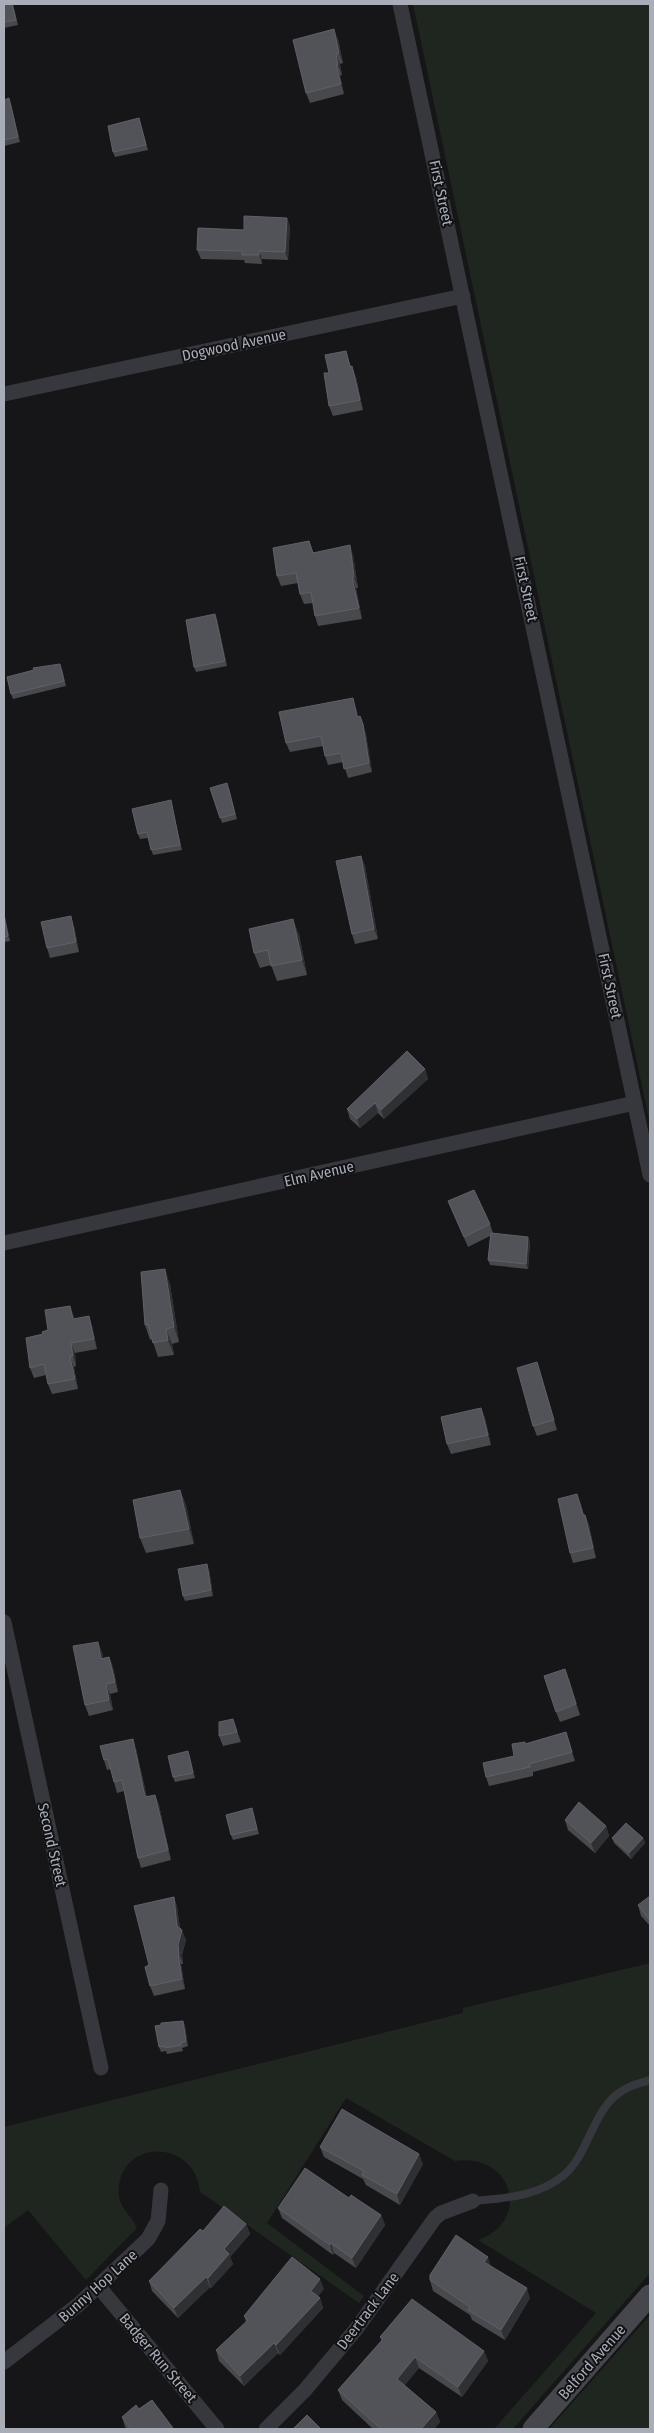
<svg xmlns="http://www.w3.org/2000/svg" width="654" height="2433" viewBox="0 0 654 2433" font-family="'Fira Sans Condensed',sans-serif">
  <rect width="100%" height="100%" fill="#161618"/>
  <path fill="#1e261f" d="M413,4H650V1124Z
    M650,1963V2273L513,2429H494L596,2313L478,2240C532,2221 513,2152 455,2161L346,2098L267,2223L364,2296L359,2303L200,2192C196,2142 127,2137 119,2185C115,2210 137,2217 136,2229L86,2280L28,2210L4,2228V2127L463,2013V2008Z
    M650,2315V2429H549Z"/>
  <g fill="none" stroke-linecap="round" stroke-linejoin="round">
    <path stroke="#37383d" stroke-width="8" d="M473,2201C504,2198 538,2197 564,2175C589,2154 593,2108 622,2091C630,2085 641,2083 650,2080"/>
    <path stroke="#37383d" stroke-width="15" d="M400,4L650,1175
      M4,394L463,296
      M4,1243L635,1103
      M4,1622L101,2068
      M99,2287L217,2429
      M4,2362L78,2305L148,2239L158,2221L161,2190
      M266,2429L305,2390L357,2328L435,2218L441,2213L473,2201"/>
    <path stroke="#45474d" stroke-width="21" d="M533,2429L650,2295"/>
  </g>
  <path fill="#47494d" d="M4,4H13L18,25L4,28Z
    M338,39L343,63L340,64L342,75L340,76L344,94L310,103L306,93Z
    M4,100L11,104L20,142L4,146Z
    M139,118L148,150L115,157L113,152Z
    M290,226L288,260L262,259V264L245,263L244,260L201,259L197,250L244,230Z
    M346,351L351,367L356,377L363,410L333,416L329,406V373Z
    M313,552L353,555L358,588H356L362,619L318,626L315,616L313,603L304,604L300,594L298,583L281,586L277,576Z
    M217,619L227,666L196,672L194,667Z
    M62,669L66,686L13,699L11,694Z
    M353,698L358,716L366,734L372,772L348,778L343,762L328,765L325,756L323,746L290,752L286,743Z
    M210,788H229L237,819L222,823Z
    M172,806L182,850L153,855L148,838L140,839L138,834Z
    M361,856L365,866L378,939L355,944L352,934Z
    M4,915L5,917L10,941L4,942Z
    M74,926L79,952L50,958L47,948Z
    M299,934L307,975L277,981L271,965L260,968L254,953Z
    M425,1069L428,1079L384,1119L378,1113L360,1128L350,1119L347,1109Z
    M448,1201L490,1224L493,1233L530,1242L528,1269L490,1265L488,1260L490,1236L468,1247Z
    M170,1284L179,1342L172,1344L174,1355L158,1357L152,1339L150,1340L145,1325Z
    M70,1306L74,1319L92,1326L97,1349L75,1353L76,1366L74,1367L78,1389L52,1394L48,1384L46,1375L34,1378L30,1368L43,1334L48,1330Z
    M537,1362L557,1430L537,1436L533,1426Z
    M481,1408L485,1418L491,1445L451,1454L447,1444Z
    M180,1490L186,1505L194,1544L146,1553L140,1538Z
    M581,1504L584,1515H585L589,1525L596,1558L573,1563L570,1553Z
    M209,1569L213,1596L185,1601L183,1596Z
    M102,1652L103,1658L109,1657L113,1667L118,1692L110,1694L113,1710L89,1716L85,1705Z
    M569,1679L580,1715L560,1722L556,1712Z
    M233,1719L241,1742L223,1746L219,1736Z
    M566,1732L575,1761L533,1772V1776L489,1786L486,1777L514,1756L526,1744Z
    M136,1749L147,1797L155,1795L159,1805L171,1860L141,1868L138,1858L124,1791L117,1793L114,1782L111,1769L107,1770L104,1760Z
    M190,1757L195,1778L175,1782L173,1777Z
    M252,1808L259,1834L233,1840L231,1835Z
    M565,1820L606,1826L609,1836L595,1853L568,1830Z
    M612,1838H643L645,1843L631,1859L614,1843Z
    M650,1896V1926L641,1916L638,1905Z
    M174,1897L177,1907L180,1928L186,1940L182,1955L183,1964H181L185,1989L154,1996L150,1986L149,1965Z
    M183,2021L185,2026L188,2046L182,2048L183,2051L167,2054L166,2051L161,2052L159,2047Z
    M320,2147L423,2164L400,2205L366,2185L363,2179L324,2157Z
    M278,2208L381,2215L385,2225L356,2268L334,2253L333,2255L282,2218Z
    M246,2224L250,2234L230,2257L233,2264L211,2288L210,2287L178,2318L152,2291L149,2281L203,2231Z
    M491,2266L530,2298L505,2340L472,2320L470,2315L433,2291L430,2280Z
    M324,2289L318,2296L320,2298L323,2308L280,2355L278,2353L244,2386L219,2361L216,2350L246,2322L244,2316Z
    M380,2337L484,2351L488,2361L462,2397L419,2368L404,2385L436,2412L440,2422L434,2429H373L342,2400L338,2390L382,2341Z
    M152,2400L173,2429H127L125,2427L122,2417L139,2409Z"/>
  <path fill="#2f3033" d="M334,29L338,39L343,63L339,53Z
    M336,54L340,64L342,75L338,65Z
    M336,65L340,76L344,94L341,84Z
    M9,98L11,104L20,142L18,137Z
    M287,218L290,226L288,260L285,252Z
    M259,251L262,259V264L259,255Z
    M352,366L356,377L363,410L360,400Z
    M350,545L353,555L358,588L354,577Z
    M352,578L356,588L362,619L359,608Z
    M215,614L217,619L227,666L225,661Z
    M353,698L356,707L361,726L357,717Z
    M360,716L366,734L372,772L369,763Z
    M361,856L365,866L378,939L374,929Z
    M4,913L5,917L10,941L8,936Z
    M71,916L74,926L79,952L76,942Z
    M293,919L299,934L307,975L302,960Z
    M425,1069L428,1079L384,1119L381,1110Z
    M375,1103L378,1113L360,1128L357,1119Z
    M528,1237L530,1242L528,1269L526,1264Z
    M165,1269L170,1284L179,1342L174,1327Z
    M70,1306L74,1316L76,1329L73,1319Z
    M89,1316L92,1326L97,1349L94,1339Z
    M166,1329L172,1344L174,1355L168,1340Z
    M71,1343L75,1353L76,1366L73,1356Z
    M70,1357L74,1367L78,1389L75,1379Z
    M481,1408L485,1418L491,1445L488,1435Z
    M180,1490L186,1505L194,1544L189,1529Z
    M577,1494L581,1504L586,1525L583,1515Z
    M585,1515L589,1525L596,1558L593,1548Z
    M207,1564L209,1569L213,1596L211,1590Z
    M98,1642L102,1652L105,1669L101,1659Z
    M109,1657L113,1667L118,1692L115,1682Z
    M565,1669L569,1679L580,1715L576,1704Z
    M106,1684L110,1694L113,1710L109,1700Z
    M133,1739L136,1749L149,1807L145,1797Z
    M188,1751L190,1757L195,1778L193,1773Z
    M155,1795L159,1805L171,1860L168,1850Z
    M606,1826L609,1836L595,1853L591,1843Z
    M643,1838L645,1843L631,1859L629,1853Z
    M174,1897L177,1907L181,1935L182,1930L186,1940L182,1955L183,1964L179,1954L178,1945L177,1926Z
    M178,1954L181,1964L185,1989L182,1979Z
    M183,2021L185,2026L188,2046L186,2041Z
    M419,2154L423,2164L400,2205L397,2194Z
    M381,2215L385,2225L356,2268L352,2258Z
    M246,2224L250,2234L230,2257L233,2264L211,2288L208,2278L224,2249Z
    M331,2243L334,2253L333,2255L330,2245Z
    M488,2257L491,2267L484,2262Z
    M206,2277L210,2287L178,2318L174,2308Z
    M320,2279L324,2289L314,2301L311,2291Z
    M527,2288L530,2298L505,2340L501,2330Z
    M320,2298L323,2308L280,2355L276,2345Z
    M274,2343L278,2353L244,2386L240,2376Z
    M484,2351L488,2361L462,2397L458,2387Z
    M415,2357L419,2368L401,2390L397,2379Z
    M436,2412L440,2422L434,2429H421Z"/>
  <path fill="#525359" stroke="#5f6168" d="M4,4H12L16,20L4,22Z
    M334,29L339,53L336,54L338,65H336L341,84L306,93L293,40Z
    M9,98L18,137L4,140V100Z
    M139,118L146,145L113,152L108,126Z
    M244,216L287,218L285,252L259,251V255H242V251L197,250L198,228L244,230Z
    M346,351L350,367L352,366L360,400L329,406L324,373H329L325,355Z
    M309,541L313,553L350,545L354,577L352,578L359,608L315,616L311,592L300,594L296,573L277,576L273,548Z
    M215,614L225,661L194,667L186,620Z
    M60,664L64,681L11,694L7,677L34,670L33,668Z
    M353,698L357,717L360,716L363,724L369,763L344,769L341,753L325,756L321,736L286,743L279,712Z
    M227,783L235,814L220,818L210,788Z
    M171,800L180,845L151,850L147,832L138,834L132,809Z
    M361,856L374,929L352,934L336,861Z
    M4,915L8,936L4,937Z
    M71,916L76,942L47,948L41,922Z
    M293,919L302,960L271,966L268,950L254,953L249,929Z
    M407,1051L425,1069L381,1110L375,1103L357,1119L347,1109Z
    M474,1190L490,1224L464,1237L448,1201Z
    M491,1233L528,1237L526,1264L488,1260Z
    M165,1269L174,1327L166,1329L168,1340L153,1343L148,1324L145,1325L141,1272Z
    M70,1306L73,1319L89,1316L94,1339L71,1343L73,1356L70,1357L75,1379L48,1384L44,1364L30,1368L26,1338L43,1334L42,1332L48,1330L45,1310Z
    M537,1362L554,1420L533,1426L517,1368Z
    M481,1408L488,1435L447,1444L441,1417Z
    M180,1490L189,1529L140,1538L133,1500Z
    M577,1494L583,1515H585L593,1548L570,1553L558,1499Z
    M207,1564L211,1590L183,1596L178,1569Z
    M98,1642L101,1659L109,1657L115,1682L106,1684L109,1700L85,1705L73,1646Z
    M565,1669L576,1704L556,1712L544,1676Z
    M233,1719L237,1732L219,1736V1722Z
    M566,1732L572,1752L529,1764L530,1767L486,1777L483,1763L514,1756L512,1744L525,1742V1744Z
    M133,1739L145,1797L155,1795L168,1850L138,1858L122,1780L114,1782L108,1759L104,1760L100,1746Z
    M188,1751L193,1773L173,1777L168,1756Z
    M579,1802L606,1826L591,1843L565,1820Z
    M252,1808L257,1829L231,1835L226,1815Z
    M626,1823L643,1838L629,1853L612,1838Z
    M650,1896V1921L638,1905Z
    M174,1897L177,1926L182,1930L178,1945L179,1954H178L182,1979L150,1986L145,1967L149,1965L134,1906Z
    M183,2021L186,2041L180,2043L181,2045L165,2048V2046L159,2047L155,2026L161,2025V2023Z
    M342,2109L419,2154L397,2194L362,2175L364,2171L320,2147Z
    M305,2168L349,2198L351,2195L381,2215L352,2258L331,2243L330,2245L278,2208Z
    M224,2206L246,2224L224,2249L229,2254L208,2278L206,2277L174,2308L149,2281L200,2229L203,2231Z
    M456,2235L488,2257L484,2262L527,2288L501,2330L468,2310L470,2307L430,2280V2275Z
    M292,2257L320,2279L311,2291L320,2298L276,2345L274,2343L240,2376L216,2350L248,2320L244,2316Z
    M412,2299L484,2351L458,2387L415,2357L397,2379L436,2412L421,2429H381L338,2390L383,2339L380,2337Z
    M152,2400L173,2428L172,2429H131L122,2417L136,2405L139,2409Z
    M307,2415L321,2429H293Z"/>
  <g text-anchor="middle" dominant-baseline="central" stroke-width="4" stroke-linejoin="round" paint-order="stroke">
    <g font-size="15" fill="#a8adb8" stroke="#111113">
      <text transform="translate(441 193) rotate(78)">First Street</text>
      <text transform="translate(234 345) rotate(-12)">Dogwood Avenue</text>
      <text transform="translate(526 589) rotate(78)">First Street</text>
      <text transform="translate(610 986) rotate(78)">First Street</text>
      <text transform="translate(319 1174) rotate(-13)">Elm Avenue</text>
      <text transform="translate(52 1845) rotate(77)">Second Street</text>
      <text transform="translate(98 2286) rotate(-42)">Bunny Hop Lane</text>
      <text transform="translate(368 2311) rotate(-53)">Deertrack Lane</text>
      <text transform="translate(158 2358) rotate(50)">Badger Run Street</text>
      <text transform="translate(592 2362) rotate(-49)">Belford Avenue</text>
    </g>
  </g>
  <rect width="654" height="2433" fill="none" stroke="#a8adb8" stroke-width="10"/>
</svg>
